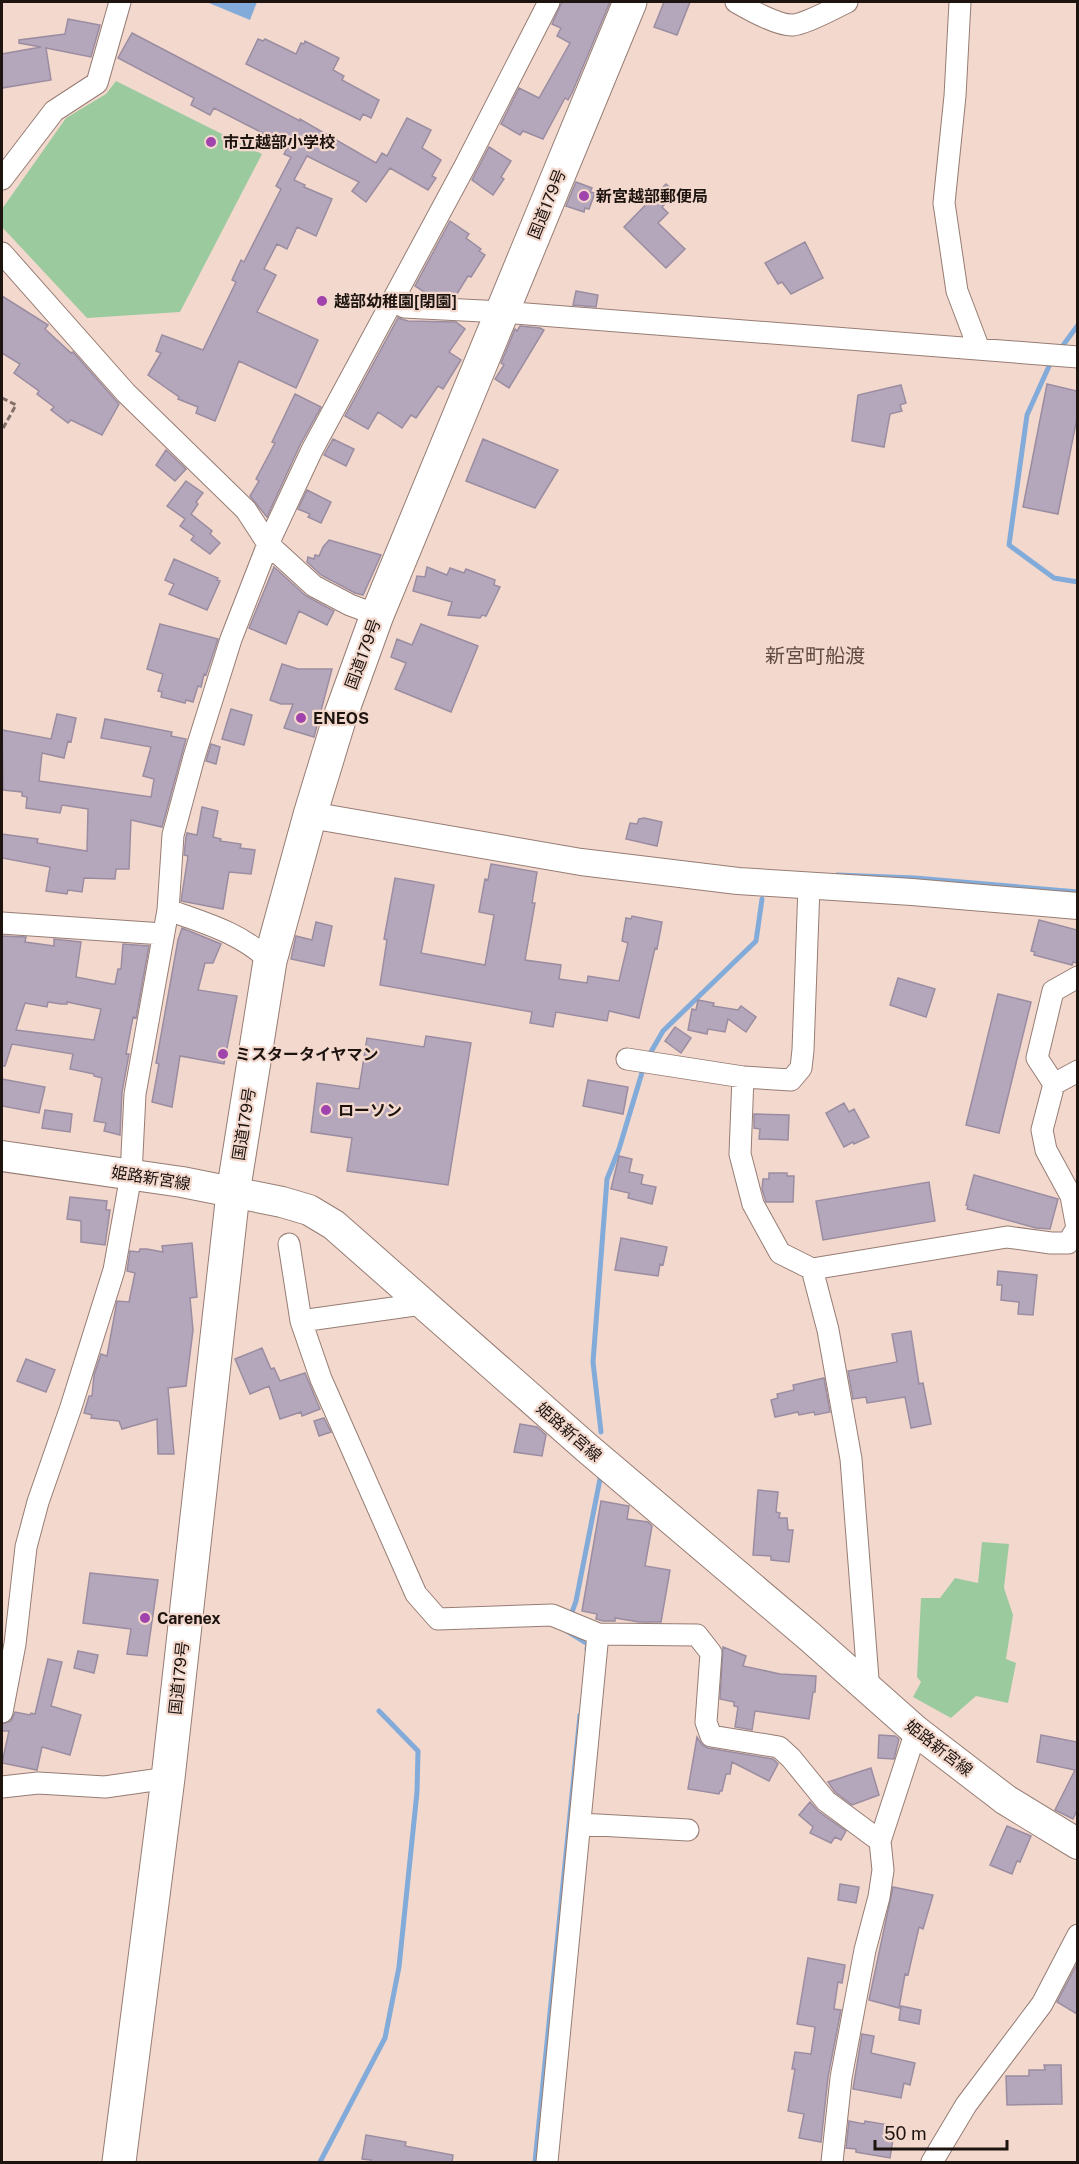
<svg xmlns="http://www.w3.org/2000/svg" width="1079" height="2164" viewBox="0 0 1079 2164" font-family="'Public Sans','Noto Sans JP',sans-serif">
  <rect width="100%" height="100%" fill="#f3d8cd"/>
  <path fill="#9cca9f" d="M116,81L262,154L180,312L87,318L2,227V209L66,118L106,94Z
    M982,1542L1009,1544L1004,1588L1013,1615L1006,1659L1016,1663L1008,1703L976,1696L951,1718L913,1697L921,1682L917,1677L921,1598H940L955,1578L978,1583Z"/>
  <path fill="#83abd9" d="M210,2H257L250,20L209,3Z"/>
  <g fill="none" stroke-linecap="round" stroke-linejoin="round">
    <path stroke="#83abd9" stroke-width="5" d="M1064,344L1078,325
      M1050,364L1027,415L1009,545L1054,578L1078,582
      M837,875L915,878L1078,892
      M648,1057L663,1031L756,941L762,899
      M601,1432L593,1362L607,1179L619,1149L644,1066
      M571,1615L576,1601L601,1474
      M567,1631L588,1644L587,1649
      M320,2162L385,2038L399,1967L417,1792L418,1751L379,1711
      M535,2162L580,1715"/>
  </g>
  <path fill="#b4a6bb" stroke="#9b8da1" stroke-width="1.5" fill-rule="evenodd" d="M562,2H610L572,93L568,100L565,98L543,139L523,131L520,135L501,124L519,88L539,98L570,43L557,36L561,28L552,24Z
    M664,2H690L677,35L654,27Z
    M68,19L100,25L91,57L46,48L51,80L2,88V54L41,47L19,43V40L65,34Z
    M132,33L300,121V119L376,163L382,153L387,156L407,118L431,130L422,148L441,160L432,176L436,178L428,190L390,168L366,202L352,191L359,182L307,156L294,180L305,185L304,187L332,199L316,236L297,227L287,249L277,244L264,269L276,275L257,312L318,340L296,388L239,361L215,421L196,413L198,407L178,399L179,397L148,375L161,353L156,351L162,335L203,350L236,282L232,280L241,260L244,262L281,189L276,186L291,157L284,154L288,146L214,108L210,115L191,105L194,98L118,58Z
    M258,39L263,41L265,39L296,54L301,43L304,44L305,41L339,58L333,70L344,76L342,80L379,100L371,118L363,114L360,120L246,64Z
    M489,147L511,161L501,177L504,179L493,195L472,180Z
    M576,182L592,188L590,192L595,193L589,209L585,208L584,212L566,206Z
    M666,184L676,193L662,207L668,213L658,223L685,249L666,268L624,227Z
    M450,221L469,234L466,238L481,249L479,251L485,255L471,277L468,276L455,297L425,295L426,293L415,286Z
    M805,242L823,278L791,294L782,282L778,284L765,263Z
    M576,291L598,295L596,307L573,305Z
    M2,296L48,325L45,329L71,353L73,352L119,404L102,435L71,420L68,423L51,410L54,407L37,394L39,391L14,373L20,364L2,353Z
    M398,318L408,321L456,322L465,329L449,352L461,360L443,389L438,386L416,418L411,415L402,428L378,412L368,429L345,416Z
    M520,326L540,328L544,330L509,388L495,379L504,365L501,363L515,329L517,331Z
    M1047,384L1077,391V418L1058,514L1023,507Z
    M901,385L906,403L900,405L902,411L890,414L884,447L852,441L858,395Z
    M295,394L321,407L300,445L267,517L250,496L259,481L256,479L275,443L272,442Z
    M333,439L354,449L346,466L324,455Z
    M483,439L558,470L535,508L466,481Z
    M166,450L186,469L175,481L156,465Z
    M186,481L203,493L196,502L198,504L191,514L212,531L210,534L220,543L210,554L191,540L194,536L180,526L185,519L167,506Z
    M307,490L331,502L321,523L308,517L310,514L298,509Z
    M329,540L381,555L363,595L355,593L321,575L307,562L308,557L314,559L315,555L319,556L323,547Z
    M174,559L218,578L217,580L220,581L207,610L169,594L174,584L165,580Z
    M274,567L306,596L334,611L327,625L299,611L286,644L249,628Z
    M427,567L447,575L450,568L464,573L466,569L495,580L494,585L500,587L486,616L482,615L480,618L448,615L452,602L413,591L417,576L425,577Z
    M160,624L218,639L206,675L204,674L201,687L198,686L193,702L186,700L185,703L161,697L162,692L158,691L163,674L147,669Z
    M421,624L478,646L451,712L395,689L406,663L391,657L397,639L412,645Z
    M282,664L298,669H332L314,737L284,728L293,704H281L270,700Z
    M231,709L252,715L244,745L222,739Z
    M57,714L76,718L71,742L68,741L64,758L42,753L39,781L151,797L154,779L143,776L151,747L101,738L105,719L172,732L171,736L186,739L162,827L131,820L129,869H116L115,879L84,878L82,892L68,890L67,894L46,891L50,867L2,858V834L38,839L37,843L87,851L88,809L62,805L60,813L26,808L27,797L22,796V792L3,790L2,730L51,739Z
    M211,744L220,747L216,764L206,761Z
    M202,807L218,811L213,837L221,839L220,841L241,844L240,848L255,850L251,874L229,872L223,909L181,901L188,856L184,855L186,837L187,833L197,835Z
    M644,818L662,822L657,846L626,839L630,823L637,824L639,819Z
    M491,864L537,872L532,903H535L525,960L561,965L559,979L587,983L588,976L619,981L628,943L622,941L626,918L631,919L632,916L662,922L657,949L655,948L639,1018L609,1011L607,1021L556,1012L553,1027L530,1023L532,1012L380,985L387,940L384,939L395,878L434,885L421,953L485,965L494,915L479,912L485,879L488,880Z
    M1039,920L1077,930V963L1073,962L1072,965L1034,955L1035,952L1031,951Z
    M316,922L332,926L324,966L291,959L296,936L312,940Z
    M182,928L221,944L213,963H205L198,990L237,996L224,1064L180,1056L172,1107L152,1102L159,1064L156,1063L178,940Z
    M2,936L26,937L25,942L54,946V939L81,942L76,977L112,984H115L118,969H121L123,944L149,946L136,1018L133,1017L126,1054H129L122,1092L120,1135L104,1131L106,1123L94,1121L102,1078L94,1076V1074L70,1069L73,1054L12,1044L5,1066H2ZM48,1002L61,1004H67V1002L101,1009L94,1040L16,1030L25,1003L47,1007Z
    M898,978L935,989L926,1017L890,1005Z
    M998,994L1031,1002L999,1133L966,1125Z
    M698,1000L714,1003L713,1006L738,1010L741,1006L756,1017L746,1032L728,1019L725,1032L708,1029L707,1034L688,1030L692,1009L696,1010Z
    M675,1027L691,1038L681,1053L665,1041Z
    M426,1036L471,1043L448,1185L347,1171L352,1138L311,1132L317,1083L359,1089L367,1038L424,1047Z
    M2,1079L45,1087L39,1113L2,1106Z
    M588,1080L628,1087L623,1114L583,1106Z
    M844,1103L849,1112L854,1109L869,1137L854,1144L853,1142L844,1147L826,1113Z
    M45,1110L72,1114L70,1132L42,1128Z
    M754,1114L789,1115L788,1140L759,1139L760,1129L754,1128Z
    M619,1156L632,1159L629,1172L643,1175L641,1184L656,1187L652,1204L628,1198L629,1193L611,1189Z
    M769,1173H787V1176H794L793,1202H766L762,1189L763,1179H769Z
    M974,1175L1058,1199L1050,1229L1036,1228L967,1209L968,1206L966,1205Z
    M929,1182L935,1221L823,1240L816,1201Z
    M70,1197L107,1201L106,1210H110L105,1245L81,1242V1221L67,1219Z
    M621,1238L667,1247L663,1265L660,1264L658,1276L615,1270Z
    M192,1243L197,1297L190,1298L193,1330L186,1386L168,1388L174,1454H158L157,1419L122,1429L119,1421L91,1418L92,1415L84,1413L89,1396H92L94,1375L101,1354L107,1356L117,1301L129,1302L135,1273L127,1271L130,1251L139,1252L140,1249H147L163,1252L162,1246Z
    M998,1271L1037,1275L1033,1315L1018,1314L1019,1302L1001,1300L1002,1285H997Z
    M911,1331L919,1384L923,1383L931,1424L911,1428L905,1397L867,1403L866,1397L853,1399L848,1371L897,1362L892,1334Z
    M262,1348L271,1369L274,1368L280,1381L305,1373L320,1409L302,1416L301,1412L280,1419L269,1386L250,1394L235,1359Z
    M26,1359L55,1370L46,1392L17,1381Z
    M824,1378L830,1412L815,1415L814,1412L799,1415L798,1412L775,1417L771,1400L778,1398L777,1394L794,1390L793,1385Z
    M324,1418L331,1432L319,1436L314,1421Z
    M520,1424L537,1427L546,1435L542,1456L514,1452Z
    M758,1490L778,1492L776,1512L780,1513L779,1518H787L788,1530H793L789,1562L771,1560V1556L753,1555Z
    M601,1501L629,1506L627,1519L648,1522L652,1526L645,1566L670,1570L661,1622H639L615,1618V1621H603L596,1619L597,1614L582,1611Z
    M90,1573L158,1580L147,1656L127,1654L131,1629L83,1623Z
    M723,1647L746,1656L743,1666L780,1674L816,1676L815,1692H813L809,1719L755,1711L752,1730L735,1727L738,1707L734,1706V1702L720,1699Z
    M78,1651L98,1655L94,1673L74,1668Z
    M48,1659L62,1662L51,1706L81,1715L70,1755L42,1747L37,1770L2,1763L9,1731H2V1724L11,1721L15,1712L30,1715L31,1713L35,1714Z
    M879,1735L895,1736L899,1739L894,1759L878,1758Z
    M1041,1735L1077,1742V1810L1073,1819L1055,1810L1075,1770L1037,1762Z
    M697,1737L702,1745L708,1748L773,1759L778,1764L769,1781L732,1762L730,1774H726L722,1791H720L719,1794L688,1789Z
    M871,1768L879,1795L852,1805L835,1792L828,1782Z
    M810,1802L818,1811L846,1831L841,1840L835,1837L831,1843L810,1833L813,1827L799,1815Z
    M1007,1826L1031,1836L1020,1862L1017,1861L1012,1874L990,1865Z
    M840,1884L859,1887L856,1903L838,1900Z
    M893,1887L933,1895L923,1929L919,1927L908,1975L905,1974L899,2008L869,2000Z
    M808,1958L845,1965L842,1983L838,1982L834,2009L841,2010L828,2077L821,2142L799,2138L804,2114L788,2111L795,2069H792L795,2052L811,2054L815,2027L797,2024Z
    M1077,1964V2014L1057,2002Z
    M901,2006L921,2010L919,2024L899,2020Z
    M862,2034L874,2036L871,2053L915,2063L910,2085L904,2083L901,2098L853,2089Z
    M1044,2065H1061L1062,2104L1007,2105L1006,2076H1029V2070H1045Z
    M849,2121L864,2124L865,2121L895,2126L890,2158L856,2152V2149L846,2148Z
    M366,2135L406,2142L405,2146L453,2155L452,2163H371V2160L362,2159Z"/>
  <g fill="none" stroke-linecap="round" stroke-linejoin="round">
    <defs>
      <path id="minor" d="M736,2C748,9 779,26 793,25C806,24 835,8 847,2
        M960,2L955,96L944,203L957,291L979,349
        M2,179L54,111L97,83L120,2
        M2,253L126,393L246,510L268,544L314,586L350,605L377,615
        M394,300L404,307L502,312L1078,357
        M168,910C205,923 241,933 270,961
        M2,923L163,934
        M627,1059L743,1077L740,1154L753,1204L780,1253L812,1269L828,1330L851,1459L869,1692
        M743,1077L791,1080L801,1068L803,1050L809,886
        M1054,1084L1037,1058L1053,991L1078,977
        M289,1244L301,1321L321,1379L416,1594L438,1619L552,1615L598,1634L697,1635L711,1653L706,1722L711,1736L779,1747L791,1758L826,1801L880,1841
        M812,1269L1007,1237L1051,1243H1068L1077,1228L1071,1196L1046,1150L1042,1130L1054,1084L1078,1071
        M301,1321L422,1304
        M2,1712L15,1644L26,1547L38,1502L71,1407L114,1270L131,1175L135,1094L168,910L173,835L194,757L231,639L268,544L312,450L465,166L549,2
        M2,1787L38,1783L105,1787L168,1778
        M580,1824L688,1830
        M547,2162L598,1634
        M832,2162L841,2078L865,1950L879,1897L883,1870L880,1841L916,1731
        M932,2162L966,2105L1042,2004L1078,1935"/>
      <path id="tertiary" d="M310,815L581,862L738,881L912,892L1078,906"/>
      <path id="secondary" d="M2,1156L182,1182L282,1202L309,1210L334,1225L587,1448L810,1637L916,1731L1006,1800L1078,1844"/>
      <path id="trunk" d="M119,2162L168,1778L233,1193L270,961L310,815L339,720L377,615L630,2"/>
    </defs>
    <use href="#minor" stroke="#967d74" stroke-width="23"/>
    <use href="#tertiary" stroke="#967d74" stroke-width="28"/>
    <use href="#secondary" stroke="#967d74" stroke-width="32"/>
    <use href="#trunk" stroke="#967d74" stroke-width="35"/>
    <path stroke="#827069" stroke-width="3" stroke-dasharray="6 3" stroke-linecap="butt" d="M2,398L16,405L2,430"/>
    <use href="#minor" stroke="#fff" stroke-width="21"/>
    <use href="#tertiary" stroke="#fff" stroke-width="26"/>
    <use href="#secondary" stroke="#fff" stroke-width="30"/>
    <use href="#trunk" stroke="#fff" stroke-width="33"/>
  </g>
  <g fill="#a143ad" stroke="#f3d8cd" stroke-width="2">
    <circle cx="211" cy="142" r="6"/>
    <circle cx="584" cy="196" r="6"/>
    <circle cx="322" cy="301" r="6"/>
    <circle cx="301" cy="718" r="6"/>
    <circle cx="223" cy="1054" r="6"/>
    <circle cx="326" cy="1110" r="6"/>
    <circle cx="145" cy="1618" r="6"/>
  </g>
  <g text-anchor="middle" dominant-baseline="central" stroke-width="4.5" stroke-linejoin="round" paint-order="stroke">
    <g font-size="16" font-weight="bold" fill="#1d1410" stroke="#f3d8cd" text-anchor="start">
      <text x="223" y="142">市立越部小学校</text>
      <text x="596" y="196">新宮越部郵便局</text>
      <text x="334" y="301">越部幼稚園[閉園]</text>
      <text x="313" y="718">ENEOS</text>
      <text x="235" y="1054">ミスタータイヤマン</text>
      <text x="338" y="1110">ローソン</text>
      <text x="157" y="1618">Carenex</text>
    </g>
    <g font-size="16" fill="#1d1410" stroke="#f3d8cd">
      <text transform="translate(547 204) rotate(-68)">国道179号</text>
      <text transform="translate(363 654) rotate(-70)">国道179号</text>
      <text transform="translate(244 1124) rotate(-81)">国道179号</text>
      <text transform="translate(151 1178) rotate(9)">姫路新宮線</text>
      <text transform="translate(569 1432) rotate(41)">姫路新宮線</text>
      <text transform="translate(179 1678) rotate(-84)">国道179号</text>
      <text transform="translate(939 1748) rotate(38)">姫路新宮線</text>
    </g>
    <g font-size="20" fill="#604a41" stroke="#f3d8cd">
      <text x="815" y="656">新宮町船渡</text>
    </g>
  </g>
  <rect width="1079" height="2164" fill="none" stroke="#1d1410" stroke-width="6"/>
  <path d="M875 2140v9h132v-9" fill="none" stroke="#1d1410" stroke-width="3"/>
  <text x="884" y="2140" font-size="18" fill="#1d1410" stroke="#f3d8cd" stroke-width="4.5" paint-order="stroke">50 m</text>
</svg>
